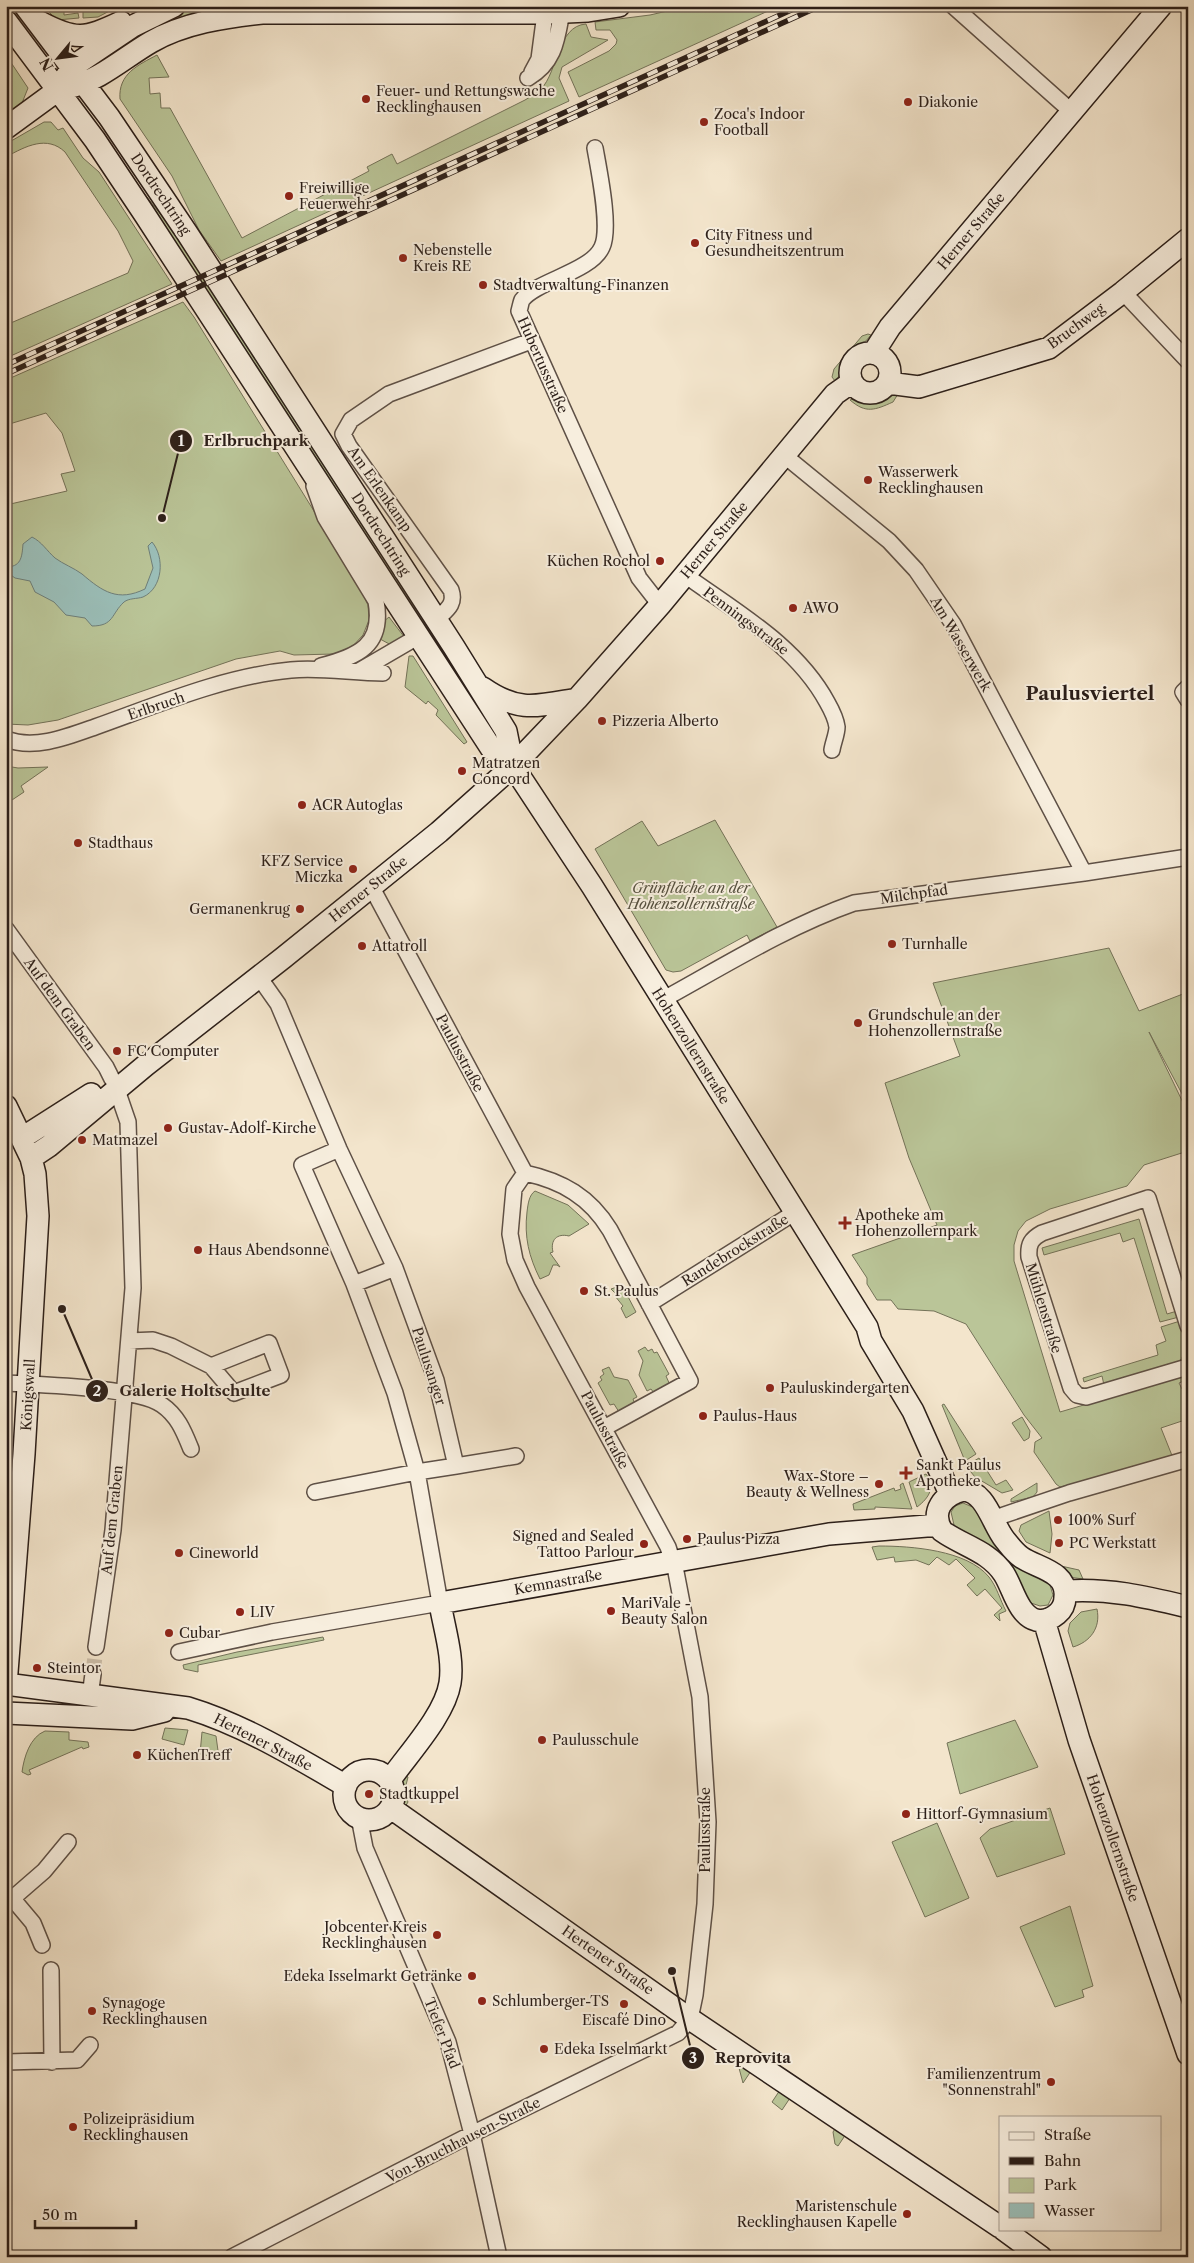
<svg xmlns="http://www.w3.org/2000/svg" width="1194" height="2263" viewBox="0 0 1194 2263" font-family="'Libre Caslon Text',serif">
  <rect width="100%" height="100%" fill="#f3e5cc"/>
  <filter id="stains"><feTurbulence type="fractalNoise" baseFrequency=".004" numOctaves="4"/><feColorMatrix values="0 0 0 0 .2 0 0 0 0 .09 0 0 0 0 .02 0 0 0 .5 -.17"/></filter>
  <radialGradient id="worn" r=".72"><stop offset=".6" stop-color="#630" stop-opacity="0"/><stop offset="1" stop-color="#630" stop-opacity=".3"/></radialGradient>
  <path fill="#bac598" stroke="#737258" d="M43,6H64V15L78,13L79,18L57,20Z
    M83,6H119L98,17L83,18Z
    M197,6H213C172,18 142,39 106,61L102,57C132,37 163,18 197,6Z
    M689,6H779L579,97L568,72L609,51L616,44L617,40L610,30H596L595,22L650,15Z
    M586,24L591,37L608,40L562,67L559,78L569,101L221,261L199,230L172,176L120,99C118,74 138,65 157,55L169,77L149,78L150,94L160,93L161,108H170L242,238L369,171L367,167L392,154L397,164L525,100C530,97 537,93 541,89C558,72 557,26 586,24Z
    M6,55L28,88L22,103L6,114Z
    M44,122H51L58,130L63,128L83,158L99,172L172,284L6,358V325L128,273L133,261L118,231L65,152C47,135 26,146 6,157V144Z
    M139,187L180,239L498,732L493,735Z
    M183,302L194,317L356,579L368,605L369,620L363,635L352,647L334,654L294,655L280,651L236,659L58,720L28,725L6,724V505L67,491L61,474L75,471L62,433L46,413L6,425V380Z
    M868,334L871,335C865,344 855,348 848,357C843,364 842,374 835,381L832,377L834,369L862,336Z
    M887,394H898L893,402C875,410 866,414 850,400L855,398L872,399Z
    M389,617L405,638L393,646L380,639L383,622Z
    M409,656H413L467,742L464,744L436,715L438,710L428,701L426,704L405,687Z
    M6,766L18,768L48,767L21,786L24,792L6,804Z
    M715,820L777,927L750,941L747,935L681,971L673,972L666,970L595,849L642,821L658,846Z
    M1109,948L1139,1011L1188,992V1105L1149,1032L1188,1113V1151L1144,1165L1127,1186L1050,1209L1026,1221L1018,1231L1014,1245V1261L1060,1412L1182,1376L1188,1377V1379L1179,1383L1182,1389L1188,1392V1419L1161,1428L1173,1458L1071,1488L1069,1485L1060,1487L1056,1484L1034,1452L1035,1442L1042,1438L1024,1415L966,1324L934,1311L898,1309L891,1300H877L867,1284V1278L852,1255L937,1225L909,1158L885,1083L960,1056L933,983Z
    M535,1191L568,1205L589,1224L569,1236C557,1233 550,1240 553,1252L550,1253L560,1267L557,1265H553L549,1275L540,1279C529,1257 524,1237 527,1212C528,1204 529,1195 535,1191Z
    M1139,1219L1167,1314L1177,1311L1179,1317L1160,1322L1134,1238L1123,1242L1120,1233L1044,1255L1042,1248Z
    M617,1287L624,1289L636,1312L626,1318L621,1308L623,1306L615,1296L617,1295L611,1289Z
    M1180,1321C1184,1337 1189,1347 1180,1361L1104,1385L1102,1376L1084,1382L1083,1378L1158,1355L1156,1345L1166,1341L1161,1327Z
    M645,1347L648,1351L652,1349L654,1353L657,1352L669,1374L666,1376L670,1385L654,1393L651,1389L647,1391L639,1375L643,1361L638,1351Z
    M609,1367L614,1377L628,1380L637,1397L633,1399L635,1404L619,1412L614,1404L610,1405L598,1383L602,1380L600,1377L604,1374L602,1370Z
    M944,1404L976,1454L965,1461L942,1405Z
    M1022,1417L1030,1431L1029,1438L1024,1441L1012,1423Z
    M979,1458L996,1485L1006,1480L1013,1490L1002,1493L975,1477L966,1466Z
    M926,1474C936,1487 929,1498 917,1507L909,1482Z
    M903,1483L912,1509L875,1507V1509L854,1510L853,1504L894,1488L895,1491L901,1489L900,1485Z
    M1037,1483V1492L1033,1497L1011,1502V1499Z
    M963,1503L975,1508L1049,1582L1053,1595L1048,1605L1040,1606L1028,1602L954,1525L951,1512L955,1506Z
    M1049,1511L1052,1534L1050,1553L1026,1542L1019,1531L1021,1525Z
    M879,1546C911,1546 967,1550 989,1577C997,1587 1000,1600 1006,1611L999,1614L1000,1621L994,1615L1002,1608L985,1589L977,1596L967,1585L975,1578L956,1559L949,1565L937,1557L929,1565L916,1560L895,1562L894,1557L877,1560L872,1547Z
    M1052,1564L1079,1570L1083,1579L1069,1577Z
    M1097,1609C1101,1628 1090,1642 1073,1647L1068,1631L1070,1623L1081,1612Z
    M323,1637L324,1640L198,1665V1672L184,1669L183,1665L237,1652Z
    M1015,1720L1038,1767L960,1794L947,1743Z
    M165,1728L188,1730L184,1745L162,1739Z
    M45,1731L69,1732V1740L88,1742L89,1747L83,1749L82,1747L29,1770L31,1774L28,1775L22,1772C24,1757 30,1737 45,1731Z
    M202,1732L216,1736L219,1758L200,1754Z
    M404,1775L408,1777L404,1793L408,1802L405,1807L399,1791Z
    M1050,1808L1065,1854L997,1877L980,1838L990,1829Z
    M937,1823L969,1898L925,1917L892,1842Z
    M1070,1906L1093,1986L1082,1990L1084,1997L1055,2007L1020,1927Z
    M742,2065L751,2071L743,2083L739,2068Z
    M780,2090L790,2098L782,2110L772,2102Z
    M836,2127L846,2134L838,2146L835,2144L833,2132Z"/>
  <path fill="#9bbfb9" stroke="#6f7f79" d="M32,537C42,542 47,551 55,558C63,564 74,568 82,574C103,592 118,602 145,589L153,568L148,546L152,542C165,557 163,588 143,597C137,599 129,598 124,602C111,614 114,626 92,626L85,618L66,615L54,602L35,592L30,581L15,578L8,573V567C22,566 22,555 23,544Z"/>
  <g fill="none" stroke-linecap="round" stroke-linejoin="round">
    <path stroke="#cbbda8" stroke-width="15" stroke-dasharray="15 8" stroke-linecap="butt" d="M93,1674L96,1647"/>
    <defs>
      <path id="street" d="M953,6L1072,112
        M532,72L539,59L546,6
        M528,78C557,61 557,36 563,6
        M595,148C599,171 611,228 602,247C591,272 536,281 522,300C521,302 520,308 519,311L639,578L660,605
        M1123,292L1188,361
        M785,456L889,541L916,570L953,624L1084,873
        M314,486L325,517L376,601C384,646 358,656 321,666
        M685,575C736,612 796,645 827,702C831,709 836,719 837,727C837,734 833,743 832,750
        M436,620C446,610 456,605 451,590L349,446L343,434L351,420L389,394L531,341
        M359,671L419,636
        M1188,687L1183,692L1188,700
        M6,739C34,750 67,737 95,727C157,705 225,676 291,670C321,667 353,673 383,673
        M371,886L525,1173
        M6,929L106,1067L112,1079
        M259,977L278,1004L339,1149L395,1268L436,1380L456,1466L417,1472L395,1393L354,1284L302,1165L339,1149
        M662,1000C724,966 786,927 854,903L1084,873L1188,857
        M525,1173C562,1181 590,1197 610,1230L690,1381L604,1428
        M354,1284L395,1268
        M649,1304L794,1213
        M1188,1326L1148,1198L1042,1233C1031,1239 1028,1244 1029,1257L1071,1388L1077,1395L1086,1397L1184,1368L1188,1370
        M129,1341L153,1340L171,1346L211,1366L234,1393L281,1375L269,1343L211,1366
        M6,1383C40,1385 137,1387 162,1405C178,1416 184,1432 191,1449
        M456,1466L516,1456
        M992,1519L1069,1493L1188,1459
        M96,1647L113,1530L133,1288L128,1122L117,1090
        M179,1652L272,1632L440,1603L417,1472L315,1492
        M90,1696L93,1674
        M359,1817L365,1848L448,2042L472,2134L499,2257
        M12,1898L33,1923L42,1945
        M6,1904L44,1871L68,1842
        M51,1970L52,2062
        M6,2062L77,2060L90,2045
        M232,2257L472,2134L678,2033L690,2019L695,1995L705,1904L708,1822L700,1697L676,1572L668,1547L527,1287L515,1260L510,1234L514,1189L525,1173"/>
      <path id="secondary" d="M25,6L109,117L187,233L454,647L506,731L513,766
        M6,21L95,140L145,215L491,748L513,766L592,886L867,1327L871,1341L913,1411L950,1494
        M40,22C76,41 85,39 121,22
        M71,87C100,80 125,57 151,42C184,23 225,17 262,13H545L588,11L619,6
        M6,128L58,90L72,67L133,26L174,6
        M874,352L890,327L1161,6
        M850 373a20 20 0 1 1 40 0a20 20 0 1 1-40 0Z
        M888,383L919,387L1049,348L1123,292L1188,239
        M483,688C519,713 537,706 577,699
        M6,1106L31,1158L35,1174L38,1216L24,1454L6,1685
        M22,1138L91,1094
        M31,1158L49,1146L146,1065L283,958L439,832L513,766L577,699L660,605L835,394L852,382
        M963,1490C986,1491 992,1524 1005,1540C1010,1546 1014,1552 1021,1557C1036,1568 1068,1571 1065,1597C1065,1604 1063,1609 1057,1614C1051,1619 1044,1622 1036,1620C1018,1615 1013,1588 1004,1574C989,1551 963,1546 942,1531C930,1511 943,1495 963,1490Z
        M1066,1591C1109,1588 1146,1597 1188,1607
        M1044,1620L1079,1740L1188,2054
        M6,1684L188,1708C244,1725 296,1757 346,1786
        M6,1713L132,1719L164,1711
        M344 1795a25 25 0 1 1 50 0a25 25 0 1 1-50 0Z
        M390,1780C408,1754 445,1715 450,1683C454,1658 444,1628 440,1603L829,1534L939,1525
        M391,1808L690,2019L1000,2227
        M1003,2229L1041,2257"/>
    </defs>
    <use href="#street" stroke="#5e5046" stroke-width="18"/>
    <use href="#secondary" stroke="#2c1f19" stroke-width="24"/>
    <use href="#street" stroke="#f7eede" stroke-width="15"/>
    <use href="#secondary" stroke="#f7eede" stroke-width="21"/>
    <defs>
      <path id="rail" d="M6,365L800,6
        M6,374L820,6"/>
    </defs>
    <use href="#rail" stroke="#2c1f19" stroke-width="5.5"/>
    <use href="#rail" stroke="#f7eede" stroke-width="4" stroke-dasharray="11" stroke-linecap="butt"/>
  </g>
  <g fill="#8f2418" stroke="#f7eede" stroke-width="2">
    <circle cx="366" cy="99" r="5"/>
    <circle cx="908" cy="102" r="5"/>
    <circle cx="704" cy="122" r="5"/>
    <circle cx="289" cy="196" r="5"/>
    <circle cx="695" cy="243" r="5"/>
    <circle cx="403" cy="258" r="5"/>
    <circle cx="483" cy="285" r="5"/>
    <circle cx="868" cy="480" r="5"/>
    <circle cx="660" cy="561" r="5"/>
    <circle cx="793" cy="608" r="5"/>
    <circle cx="602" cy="721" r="5"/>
    <circle cx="462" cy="771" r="5"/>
    <circle cx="302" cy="805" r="5"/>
    <circle cx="78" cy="843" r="5"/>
    <circle cx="353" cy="869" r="5"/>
    <circle cx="300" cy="909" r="5"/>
    <circle cx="892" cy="944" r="5"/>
    <circle cx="362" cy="946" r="5"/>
    <circle cx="858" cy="1023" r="5"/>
    <circle cx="117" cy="1051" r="5"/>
    <circle cx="168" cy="1128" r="5"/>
    <circle cx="82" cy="1140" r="5"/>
    <path d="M842.5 1215.5h5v5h5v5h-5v5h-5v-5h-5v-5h5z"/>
    <circle cx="198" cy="1250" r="5"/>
    <circle cx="584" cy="1291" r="5"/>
    <circle cx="770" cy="1388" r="5"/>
    <circle cx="703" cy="1416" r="5"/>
    <path d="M903.5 1465.5h5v5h5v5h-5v5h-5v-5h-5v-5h5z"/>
    <circle cx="879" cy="1484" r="5"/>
    <circle cx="1058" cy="1520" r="5"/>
    <circle cx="687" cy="1539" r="5"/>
    <circle cx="1059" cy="1543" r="5"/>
    <circle cx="644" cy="1544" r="5"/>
    <circle cx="179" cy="1553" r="5"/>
    <circle cx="611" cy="1611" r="5"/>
    <circle cx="240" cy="1612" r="5"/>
    <circle cx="169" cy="1633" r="5"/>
    <circle cx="37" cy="1668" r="5"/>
    <circle cx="542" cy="1740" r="5"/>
    <circle cx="137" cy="1755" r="5"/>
    <circle cx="369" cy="1794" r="5"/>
    <circle cx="906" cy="1814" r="5"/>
    <circle cx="437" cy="1935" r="5"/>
    <circle cx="472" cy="1976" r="5"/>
    <circle cx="482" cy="2001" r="5"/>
    <circle cx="624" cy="2004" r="5"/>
    <circle cx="92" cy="2011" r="5"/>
    <circle cx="544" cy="2049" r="5"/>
    <circle cx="1051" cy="2082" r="5"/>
    <circle cx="73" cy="2127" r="5"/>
    <circle cx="907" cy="2214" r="5"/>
  </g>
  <g text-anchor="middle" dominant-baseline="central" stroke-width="4" stroke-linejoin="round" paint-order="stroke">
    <g font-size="14" fill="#2c1f19" stroke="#f7eede" text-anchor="start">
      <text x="376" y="91">Feuer- und Rettungswache<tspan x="376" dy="16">Recklinghausen</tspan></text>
      <text x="918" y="102">Diakonie</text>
      <text x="714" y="114">Zoca's Indoor<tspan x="714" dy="16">Football</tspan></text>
      <text x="299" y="188">Freiwillige<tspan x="299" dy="16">Feuerwehr</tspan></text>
      <text x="705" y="235">City Fitness und<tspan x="705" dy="16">Gesundheitszentrum</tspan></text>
      <text x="413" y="250">Nebenstelle<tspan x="413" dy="16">Kreis RE</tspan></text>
      <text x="493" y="285">Stadtverwaltung-Finanzen</text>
      <text x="878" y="472">Wasserwerk<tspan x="878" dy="16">Recklinghausen</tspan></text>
      <text x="650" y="561" text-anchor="end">Küchen Rochol</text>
      <text x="803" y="608">AWO</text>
      <text x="612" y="721">Pizzeria Alberto</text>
      <text x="472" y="763">Matratzen<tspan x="472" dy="16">Concord</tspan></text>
      <text x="312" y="805">ACR Autoglas</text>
      <text x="88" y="843">Stadthaus</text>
      <text x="343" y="861" text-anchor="end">KFZ Service<tspan x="343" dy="16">Miczka</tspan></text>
      <text x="290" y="909" text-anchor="end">Germanenkrug</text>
      <text x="902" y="944">Turnhalle</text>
      <text x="372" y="946">Attatroll</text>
      <text x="868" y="1015">Grundschule an der<tspan x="868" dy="16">Hohenzollernstraße</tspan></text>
      <text x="127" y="1051">FC Computer</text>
      <text x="178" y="1128">Gustav-Adolf-Kirche</text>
      <text x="92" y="1140">Matmazel</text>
      <text x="855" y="1215">Apotheke am<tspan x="855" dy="16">Hohenzollernpark</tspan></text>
      <text x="208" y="1250">Haus Abendsonne</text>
      <text x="594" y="1291">St. Paulus</text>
      <text x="780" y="1388">Pauluskindergarten</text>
      <text x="713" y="1416">Paulus-Haus</text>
      <text x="916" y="1465">Sankt Paulus<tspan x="916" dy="16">Apotheke</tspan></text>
      <text x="869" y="1476" text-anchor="end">Wax-Store –<tspan x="869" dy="16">Beauty &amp; Wellness</tspan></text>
      <text x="1068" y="1520">100% Surf</text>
      <text x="634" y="1536" text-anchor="end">Signed and Sealed<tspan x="634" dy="16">Tattoo Parlour</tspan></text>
      <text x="697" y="1539">Paulus Pizza</text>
      <text x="1069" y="1543">PC Werkstatt</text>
      <text x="189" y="1553">Cineworld</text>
      <text x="621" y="1603">MariVale -<tspan x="621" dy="16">Beauty Salon</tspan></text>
      <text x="250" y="1612">LIV</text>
      <text x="179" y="1633">Cubar</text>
      <text x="47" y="1668">Steintor</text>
      <text x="552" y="1740">Paulusschule</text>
      <text x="147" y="1755">KüchenTreff</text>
      <text x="379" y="1794">Stadtkuppel</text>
      <text x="916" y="1814">Hittorf-Gymnasium</text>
      <text x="427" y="1927" text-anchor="end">Jobcenter Kreis<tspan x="427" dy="16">Recklinghausen</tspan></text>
      <text x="462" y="1976" text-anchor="end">Edeka Isselmarkt Getränke</text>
      <text x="492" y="2001">Schlumberger-TS</text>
      <text x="102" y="2003">Synagoge<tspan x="102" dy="16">Recklinghausen</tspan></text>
      <text x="624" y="2020" text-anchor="middle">Eiscafé Dino</text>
      <text x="554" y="2049">Edeka Isselmarkt</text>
      <text x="1041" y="2074" text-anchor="end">Familienzentrum<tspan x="1041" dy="16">"Sonnenstrahl"</tspan></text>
      <text x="83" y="2119">Polizeipräsidium<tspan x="83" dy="16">Recklinghausen</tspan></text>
      <text x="897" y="2206" text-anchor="end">Maristenschule<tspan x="897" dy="16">Recklinghausen Kapelle</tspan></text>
    </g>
    <g font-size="14" fill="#2c1f19" stroke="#f7eede">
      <text transform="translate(161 194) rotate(56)">Dordrechtring</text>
      <text transform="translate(971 231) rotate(-50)">Herner Straße</text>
      <text transform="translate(1076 326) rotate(-36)">Bruchweg</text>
      <text transform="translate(543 365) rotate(66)">Hubertusstraße</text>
      <text transform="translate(380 489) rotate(55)">Am Erlenkamp</text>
      <text transform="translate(381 534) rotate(57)">Dordrechtring</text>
      <text transform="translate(714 540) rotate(-50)">Herner Straße</text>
      <text transform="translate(746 621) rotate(37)">Penningsstraße</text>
      <text transform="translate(961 644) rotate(60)">Am Wasserwerk</text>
      <text transform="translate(156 706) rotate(-19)">Erlbruch</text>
      <text transform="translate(368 889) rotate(-39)">Herner Straße</text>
      <text transform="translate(914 894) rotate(-8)">Milchpfad</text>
      <text transform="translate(60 1004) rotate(54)">Auf dem Graben</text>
      <text transform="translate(691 1046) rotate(58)">Hohenzollernstraße</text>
      <text transform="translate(460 1053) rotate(62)">Paulusstraße</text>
      <text transform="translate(735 1250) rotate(-32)">Randebrockstraße</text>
      <text transform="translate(1044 1308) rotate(73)">Mühlenstraße</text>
      <text transform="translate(429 1366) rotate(72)">Paulusanger</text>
      <text transform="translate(28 1395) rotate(-87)">Königswall</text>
      <text transform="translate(605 1430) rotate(62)">Paulusstraße</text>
      <text transform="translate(112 1520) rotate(-84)">Auf dem Graben</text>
      <text transform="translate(558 1582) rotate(-10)">Kemnastraße</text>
      <text transform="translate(263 1742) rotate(27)">Hertener Straße</text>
      <text transform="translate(705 1830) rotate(-90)">Paulusstraße</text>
      <text transform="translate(1113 1838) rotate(71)">Hohenzollernstraße</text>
      <text transform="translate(608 1960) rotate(35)">Hertener Straße</text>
      <text transform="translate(442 2033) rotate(69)">Tiefer Pfad</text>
      <text transform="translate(463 2140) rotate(-27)">Von-Bruchhausen-Straße</text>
    </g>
    <g font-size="14" font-style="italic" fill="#57513f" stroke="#f7eede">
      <text x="691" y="888">Grünfläche an der<tspan x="691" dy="16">Hohenzollernstraße</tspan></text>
    </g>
    <g font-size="19" font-weight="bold" fill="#2c1f19" stroke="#f7eede">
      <text x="1090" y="693">Paulusviertel</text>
    </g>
  </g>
  <path fill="none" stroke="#2c1f19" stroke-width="2" d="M162 518L181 441M62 1309L97 1391M672 1971L693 2058"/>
  <g fill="#2c1f19" stroke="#f7eede" stroke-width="2">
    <circle cx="162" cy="518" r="5"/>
    <circle cx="62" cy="1309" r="5"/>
    <circle cx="672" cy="1971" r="5"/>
    <circle cx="181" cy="441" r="12"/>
    <circle cx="97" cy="1391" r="12"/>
    <circle cx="693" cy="2058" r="12"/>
  </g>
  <g font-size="15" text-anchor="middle" font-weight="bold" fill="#fff">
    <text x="181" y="446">1</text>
    <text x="97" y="1396">2</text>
    <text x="693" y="2063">3</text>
  </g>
  <g font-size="15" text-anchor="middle" font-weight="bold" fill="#2c1f19" stroke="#f7eede" stroke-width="4" stroke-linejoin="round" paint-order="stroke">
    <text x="256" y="446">Erlbruchpark</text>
    <text x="195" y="1396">Galerie Holtschulte</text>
    <text x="753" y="2063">Reprovita</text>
  </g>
  <rect width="1194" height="2263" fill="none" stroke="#f3e5cc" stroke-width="25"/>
  <rect x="8" y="8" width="1179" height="2248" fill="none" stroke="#2c1f19" stroke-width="2.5"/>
  <rect x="12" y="12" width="1169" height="2238" fill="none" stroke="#2c1f19"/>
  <rect x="999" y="2116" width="162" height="115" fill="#f7eede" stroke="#a69b8f"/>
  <rect x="1009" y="2132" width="25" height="8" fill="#f7eede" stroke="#a69b8f"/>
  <text x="1044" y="2140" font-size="15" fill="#2c1f19">Straße</text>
  <rect x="1009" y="2157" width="25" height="8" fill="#2c1f19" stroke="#a69b8f"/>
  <text x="1044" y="2166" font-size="15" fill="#2c1f19">Bahn</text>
  <rect x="1009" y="2178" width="25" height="15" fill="#bac598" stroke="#a69b8f"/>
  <text x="1044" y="2190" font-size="15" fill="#2c1f19">Park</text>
  <rect x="1009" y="2203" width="25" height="15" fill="#9bbfb9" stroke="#a69b8f"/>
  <text x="1044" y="2216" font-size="15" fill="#2c1f19">Wasser</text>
  <g transform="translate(58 58) rotate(241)" stroke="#f7eede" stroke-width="4" paint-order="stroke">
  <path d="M0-4L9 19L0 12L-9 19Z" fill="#2c1f19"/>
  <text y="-8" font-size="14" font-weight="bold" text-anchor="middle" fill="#2c1f19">N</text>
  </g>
  <path d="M35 2220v8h101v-8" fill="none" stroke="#2c1f19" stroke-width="2.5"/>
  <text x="42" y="2220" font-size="15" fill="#2c1f19" stroke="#f7eede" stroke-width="4" paint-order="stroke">50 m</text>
  <rect width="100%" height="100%" filter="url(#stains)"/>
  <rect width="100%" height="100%" fill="url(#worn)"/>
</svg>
